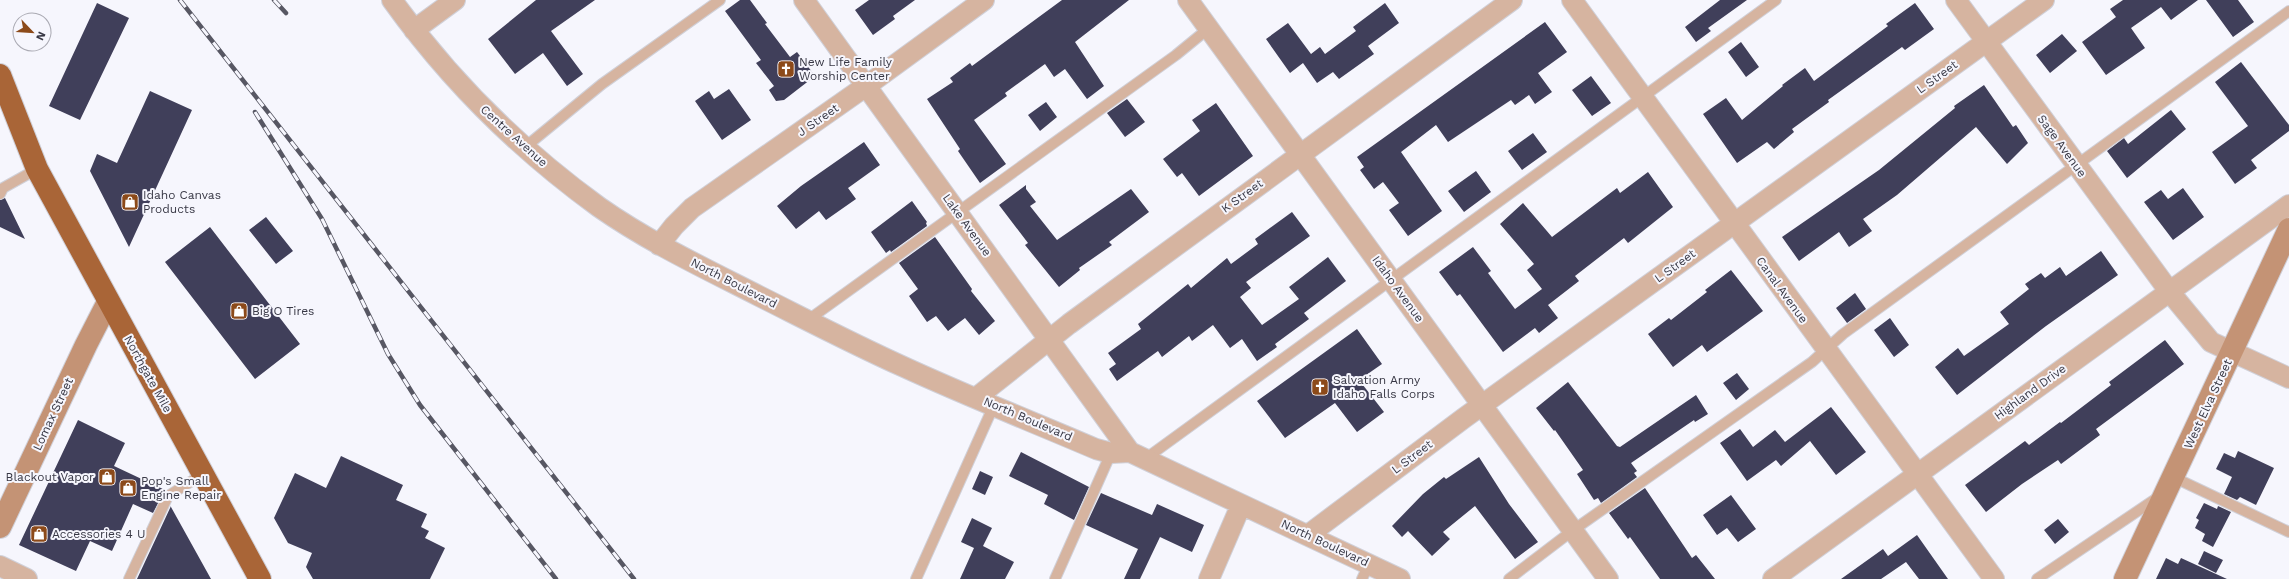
<svg xmlns="http://www.w3.org/2000/svg" width="2289" height="579" viewBox="0 0 2289 579" font-family="'Work Sans',sans-serif">
  <rect width="100%" height="100%" fill="#f6f6fd"/>
  <path fill="#403f5a" d="M536,0H595L551,31L583,74L567,86L543,53L515,74L488,39Z
    M740,0H750L767,23L765,24L790,57L797,52L815,76L784,100L776,101L769,90L774,86L756,63L761,60L725,11Z
    M869,0H915L893,16L895,19L873,35L855,10Z
    M1062,0H1129L1075,42L1104,86L1087,99L1065,69L1054,77L1045,64L1005,93L1007,96L974,120L1006,164L980,183L958,151L960,149L927,99L953,82L950,78L970,63L972,66Z
    M1720,0H1747L1708,28L1711,31L1696,42L1685,27Z
    M2123,0H2198L2171,20L2161,7L2131,28L2145,48L2106,75L2082,42L2116,17L2110,9Z
    M2206,0H2238L2254,22L2233,37Z
    M97,3L129,18L80,120L49,106Z
    M1385,3L1399,23L1368,46L1374,54L1339,79L1333,72L1317,83L1303,63L1290,73L1266,39L1288,23L1311,54L1320,47L1325,54L1356,31L1353,27Z
    M1915,3L1934,29L1905,50L1902,47L1828,100L1829,102L1792,129L1794,132L1774,149L1767,142L1737,163L1703,114L1726,98L1742,120L1783,86L1782,85L1805,68L1814,81L1888,26L1886,24Z
    M1545,22L1567,52L1538,73L1552,92L1535,104L1529,95L1515,105L1511,100L1448,142L1436,125L1401,152L1442,211L1408,236L1389,210L1399,203L1383,182L1374,189L1360,170L1364,167L1357,157Z
    M2062,34L2077,51L2050,73L2036,55Z
    M1741,42L1759,67L1746,77L1728,52Z
    M2241,62L2289,125V131L2251,160L2257,168L2235,184L2212,152L2248,126L2215,82Z
    M1591,76L1611,103L1592,116L1572,90Z
    M1984,85L2013,127L2016,125L2028,143L2007,164L1976,127L1897,195L1863,219L1872,231L1849,247L1839,232L1799,261L1782,237L1879,170L1955,108L1954,106Z
    M729,89L751,120L722,140L695,101L709,91L714,99Z
    M150,91L192,110L129,247L90,171L97,154L117,163Z
    M1127,99L1145,122L1125,137L1107,113Z
    M1046,102L1057,117L1040,131L1028,115Z
    M1216,103L1253,156L1199,196L1182,173L1177,177L1163,159L1200,131L1192,120Z
    M2171,110L2186,129L2127,178L2107,151L2124,138L2128,144Z
    M1533,133L1547,152L1522,170L1508,151Z
    M864,142L880,165L848,188L856,199L826,220L819,211L796,229L777,206L801,186Z
    M1476,171L1491,192L1464,212L1448,191Z
    M1648,172L1673,207L1628,243L1624,238L1575,276L1579,281L1548,305L1558,318L1539,333L1535,328L1503,352L1460,294L1457,296L1439,272L1473,247L1491,271L1488,273L1515,309L1542,289L1527,270L1534,264L1500,224L1523,203L1552,237L1617,188L1620,193Z
    M1026,185V189L1036,202L1030,206L1057,240L1131,189L1149,212L1109,242L1112,245L1079,268L1080,270L1059,287L1025,245L1028,243L999,205Z
    M2183,188L2204,217L2173,240L2144,202L2161,190L2168,199Z
    M5,198L25,239L0,227V200Z
    M912,201L927,222L926,223L927,226L891,252L890,250L886,253L871,232Z
    M1292,212L1310,236L1246,282L1251,288L1240,297L1262,325L1299,299L1289,287L1328,257L1346,281L1304,313L1309,319L1275,344L1277,347L1257,361L1242,339L1230,348L1213,325L1192,341L1189,336L1162,357L1158,351L1117,381L1109,369L1116,364L1108,353L1141,329L1138,324L1188,284L1191,288L1227,258L1231,264L1258,244L1255,239Z
    M266,217L293,251L276,264L249,230Z
    M210,227L300,344L255,379L165,262Z
    M935,237L972,289L971,291L995,321L979,335L965,318L948,331L936,316L927,322L909,296L918,289L899,263Z
    M2101,251L2118,275L2046,326L1957,395L1935,367L1958,348L1964,356L2009,324L2000,312L2029,289L2025,284L2041,273L2045,278L2060,267L2066,276Z
    M1731,270L1763,311L1707,352L1702,345L1673,367L1648,334L1669,318L1671,320L1707,292L1705,290Z
    M1855,293L1866,309L1847,323L1836,308Z
    M1890,318L1909,345L1894,357L1874,330Z
    M1357,329L1382,364L1359,380L1384,412L1357,432L1335,403L1285,438L1257,401Z
    M2165,340L2184,364L2096,429L2100,435L2061,464L2058,460L2022,484L1986,512L1965,485L2025,441L2029,445L2060,422L2061,423L2111,385L2109,382Z
    M1737,373L1749,389L1736,400L1723,383Z
    M1568,382L1617,446L1620,447L1696,395L1708,414L1695,422L1694,420L1631,463L1637,471L1634,473L1637,477L1601,503L1598,498L1594,500L1577,474L1583,470L1555,430L1554,431L1536,408Z
    M1831,407L1866,452L1836,475L1810,441L1781,466L1776,460L1747,481L1720,443L1740,429L1753,447L1775,430L1785,442Z
    M78,420L125,443L114,466L165,490L153,513L133,504L112,551L90,541L76,571L19,545Z
    M2238,451L2274,468L2256,505L2240,497L2237,500L2224,494L2232,477L2216,469L2224,453L2235,458Z
    M1021,452L1089,487L1074,520L1044,504L1048,495L1009,476Z
    M341,456L403,485L396,500L427,514L421,527L429,531L425,538L445,548L430,579H313L306,567L312,553L288,543L274,518L295,473L326,488Z
    M1479,457L1509,504L1538,542L1515,559L1475,506L1443,532L1450,539L1432,556L1408,531L1402,537L1392,526L1423,494L1444,477L1446,479Z
    M980,471L993,477L985,495L972,489Z
    M1645,488L1692,558L1696,555L1715,579H1660L1630,537L1628,539L1609,513Z
    M1101,493L1152,515L1157,504L1204,525L1192,552L1160,537L1140,579H1124L1138,549L1086,525Z
    M1731,495L1756,529L1738,542L1727,528L1717,535L1703,515Z
    M2204,503L2217,509L2218,506L2231,512L2213,547L2202,541L2205,534L2195,528L2199,520L2196,518Z
    M171,506V507L211,579H137Z
    M972,518L992,528L983,546L1014,562L1005,579H960L974,548L961,542Z
    M2058,519L2069,532L2055,544L2044,530Z
    M1917,535L1948,579H1919L1906,562L1881,579H1841L1883,549L1888,556Z
    M2204,551L2223,560L2216,573L2198,564Z
    M2166,558L2178,564L2181,558L2227,579H2156Z"/>
  <g fill="none" stroke-linecap="round" stroke-linejoin="round">
    <defs>
      <path id="lane" d="M524,148L602,84L720,0
        M0,194L3,188L37,169
        M808,320L1176,55L1209,28
        M1145,459L1776,0
        M2173,477L2289,532
        M129,579L168,496L203,474
        M916,579L994,405
        M1055,579L1111,453
        M1362,579L1369,564
        M1509,579L1572,531L1812,362L1843,334L2289,11
        M2037,579L2160,496"/>
      <path id="street" d="M392,0C450,81 519,149 599,207C649,242 704,268 759,296C807,320 855,345 904,367C967,396 1033,422 1096,449L1111,453L1130,452L1400,579
        M804,0L1130,452
        M1188,0L1608,579
        M1572,0L1994,579
        M1956,0L2169,291L2211,342L2289,378
        M414,30L455,0
        M659,245L674,226L692,208L866,86L984,0
        M977,397L1069,324L1512,0
        M1308,535L1464,418L2044,0
        M0,566L27,579
        M1209,579L1241,505
        M1773,579L2289,205"/>
      <path id="secondary" d="M0,527L86,345L108,302
        M2125,579L2289,229"/>
      <path id="highway" d="M0,75L37,169L260,579"/>
    </defs>
    <use href="#lane" stroke="#d0d0d8" stroke-width="12"/>
    <use href="#street" stroke="#d0d0d8" stroke-width="22"/>
    <use href="#secondary" stroke="#d0d0d8" stroke-width="24"/>
    <use href="#highway" stroke="#d0d0d8" stroke-width="24"/>
    <use href="#lane" stroke="#d6b4a0" stroke-width="10"/>
    <use href="#street" stroke="#d6b4a0" stroke-width="20"/>
    <use href="#secondary" stroke="#c49375" stroke-width="22"/>
    <use href="#highway" stroke="#a96537" stroke-width="22"/>
    <defs>
      <path id="rail" d="M180,0L634,579
        M274,0L286,13
        M255,112L322,219L388,354L420,405L556,579"/>
    </defs>
    <use href="#rail" stroke="#575763" stroke-width="4.5"/>
    <use href="#rail" stroke="#f6f6fd" stroke-width="3" stroke-dasharray="9" stroke-linecap="butt"/>
  </g>
  <defs>
    <symbol id="church-square" viewBox="-11 -11 22 22"><rect x="-9" y="-9" width="18" height="18" rx="4" fill="#8c4a19" stroke="#f6f6fd"/><path d="M-1.2-6h2.4v3.5h3.3v2.4h-3.3V6h-2.4V-.1h-3.3v-2.4h3.3Z" fill="#fff"/></symbol>
    <symbol id="shop-square" viewBox="-11 -11 22 22"><rect x="-9" y="-9" width="18" height="18" rx="4" fill="#8c4a19" stroke="#f6f6fd"/><path d="M-5-2.5h2.3a2.7 3.5 0 0 1 5.4 0H5L5.5 6h-11ZM-1.5-2.5h3a1.5 2.3 0 0 0-3 0Z" fill="#fff"/></symbol>
  </defs>
  <g fill-rule="evenodd">
    <use href="#church-square" x="776" y="59" width="20" height="20"/>
    <use href="#shop-square" x="120" y="192" width="20" height="20"/>
    <use href="#shop-square" x="229" y="301" width="20" height="20"/>
    <use href="#church-square" x="1310" y="377" width="20" height="20"/>
    <use href="#shop-square" x="97" y="467" width="20" height="20"/>
    <use href="#shop-square" x="118" y="478" width="20" height="20"/>
    <use href="#shop-square" x="29" y="524" width="20" height="20"/>
  </g>
  <g text-anchor="middle" dominant-baseline="central" stroke-width="4" stroke-linejoin="round" paint-order="stroke">
    <g font-size="12" fill="#383845" stroke="#f6f6fd" text-anchor="start">
      <text x="799" y="62">New Life Family<tspan x="799" dy="14">Worship Center</tspan></text>
      <text x="143" y="195">Idaho Canvas<tspan x="143" dy="14">Products</tspan></text>
      <text x="252" y="311">Big O Tires</text>
      <text x="1333" y="380">Salvation Army<tspan x="1333" dy="14">Idaho Falls Corps</tspan></text>
      <text x="94" y="477" text-anchor="end">Blackout Vapor</text>
      <text x="141" y="481">Pop's Small<tspan x="141" dy="14">Engine Repair</tspan></text>
      <text x="52" y="534">Accessories 4 U</text>
    </g>
    <g font-size="12" fill="#383845" stroke="#f6f6fd">
      <text transform="translate(1937 77) rotate(-36)">L Street</text>
      <text transform="translate(818 120) rotate(-35)">J Street</text>
      <text transform="translate(514 136) rotate(42)">Centre Avenue</text>
      <text transform="translate(2062 146) rotate(54)">Sage Avenue</text>
      <text transform="translate(1242 196) rotate(-36)">K Street</text>
      <text transform="translate(967 225) rotate(54)">Lake Avenue</text>
      <text transform="translate(1675 266) rotate(-36)">L Street</text>
      <text transform="translate(734 283) rotate(27)">North Boulevard</text>
      <text transform="translate(1398 289) rotate(54)">Idaho Avenue</text>
      <text transform="translate(1782 290) rotate(54)">Canal Avenue</text>
      <text transform="translate(148 374) rotate(61)">Northgate Mile</text>
      <text transform="translate(2030 392) rotate(-36)">Highland Drive</text>
      <text transform="translate(2208 404) rotate(-65)">West Elva Street</text>
      <text transform="translate(53 414) rotate(-65)">Lomax Street</text>
      <text transform="translate(1028 419) rotate(23)">North Boulevard</text>
      <text transform="translate(1412 457) rotate(-37)">L Street</text>
      <text transform="translate(1325 543) rotate(25)">North Boulevard</text>
    </g>
  </g>
  <g transform="translate(32 32) rotate(115)"><circle r="19" fill="#f6f6fd" stroke="#aaaab3"/>
  <path d="M0-3L7 15L0 10L-7 15Z" fill="#8c4a19"/>
  <text y="-6" font-size="11" font-weight="bold" text-anchor="middle" fill="#383845">N</text>
  </g>
</svg>
